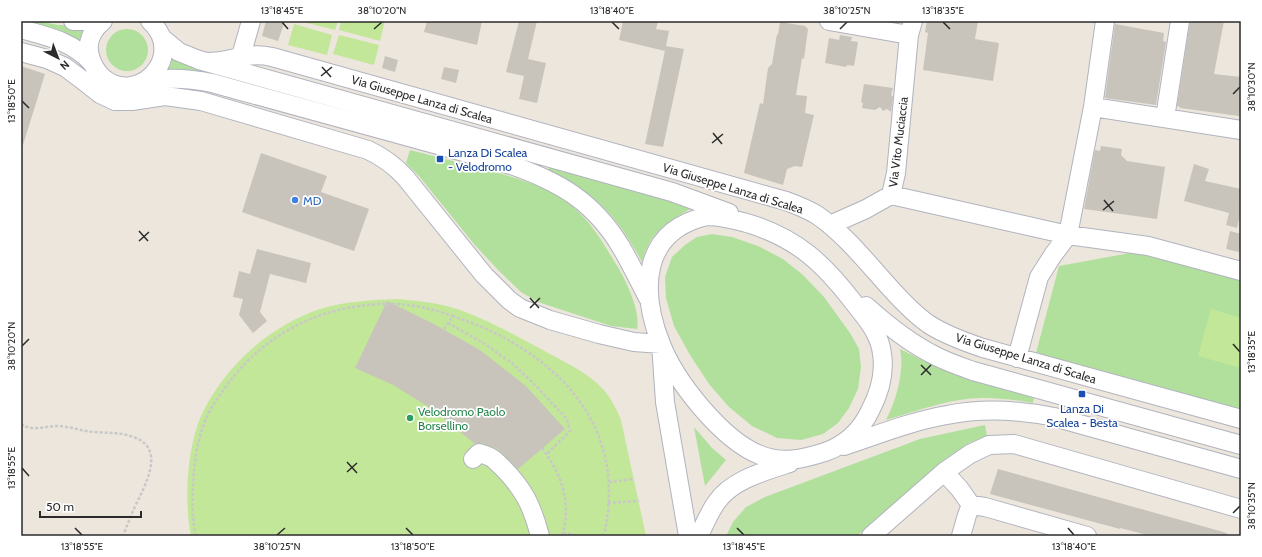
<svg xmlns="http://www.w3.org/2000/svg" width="1262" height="557" viewBox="0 0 1262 557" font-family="Cabin,sans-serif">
  <rect width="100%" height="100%" fill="#ece6dd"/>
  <path fill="#b1e09c" d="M21,21H37L58,25L86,26L80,42Z
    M106 50a21 21 0 1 1 42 0a21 21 0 1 1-42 0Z
    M172,57L238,78L237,82L167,71L171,64Z
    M410,150C433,156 457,162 480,168C513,177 548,185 574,208C594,225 606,248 619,269C627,283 641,313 637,329L611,326L538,302L521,292L499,271L474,244L419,176L406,163Z
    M549,165L690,206L692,208C666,223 650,232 642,262C617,215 595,193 548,170Z
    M712,234L732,237L758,246L783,259L803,275L824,297L850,333L859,349L861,367L858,389L849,408L838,423L823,434L801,440L777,438L752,426L729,407L709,384L690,355L674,326L666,298L665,277L672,257L685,245L697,237Z
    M1141,251L1241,279V409L1036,353L1059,266Z
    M900,349L938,368L961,377L1034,397L1033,403C1016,400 1000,398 983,398C951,398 917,411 886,420C894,404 900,386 901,368C902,362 901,355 900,349Z
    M985,425L987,436L969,443L945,459L857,536H726L733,522L746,507L765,497L920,439Z
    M694,427L712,448L726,460L705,486Z"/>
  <path fill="#c3e798" d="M299,21H338L335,30Z
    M341,21H385L380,41L339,30Z
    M294,24L332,35L327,55L288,45Z
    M339,35L379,45L374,65L333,54Z
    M399,299C416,301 433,302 450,307C482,316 512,334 541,349C562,361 586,371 603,389C611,398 616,408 621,420L646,536H191C184,502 187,448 201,416C224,367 269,326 320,309C346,301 372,300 399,299Z
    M1211,309L1241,318V368L1198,356Z"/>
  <path fill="#c8c4bc" d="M266,21H285L278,41L262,36Z
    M427,21H482L477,45L424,32Z
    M519,21H537L528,59L546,63L537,103L519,99L524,76L506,72Z
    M623,21H658L656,29L669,31L665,51L619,40Z
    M927,21H978L975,39L999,43L993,81L923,70L928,33L925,32Z
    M1190,21H1224L1214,74L1241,77V101L1239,116L1180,108V107L1177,106Z
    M780,22L805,26L808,29L804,59L802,58L796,95L807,96L805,113L814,115L802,167L795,166L787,169L783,185L744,173L760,103L763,104L768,68L772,64L777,34L778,35Z
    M1115,24L1164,33L1163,41L1166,42L1156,105L1105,98Z
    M840,35L852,37L851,41L858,42L854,66L847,65L846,67L825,63L829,38L839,40Z
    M666,46L684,49L663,147L645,144Z
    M385,56L398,60L395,72L382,68Z
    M21,66L45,74L23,145H21Z
    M444,67L459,70L456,83L441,79Z
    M864,84L893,88L891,95L893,97L891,112L887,109L883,111L880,107L875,110L862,108L863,103L861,102Z
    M1101,146L1122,149L1121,155L1127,161L1165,167L1157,219L1084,209L1095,150L1100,151Z
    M261,153L327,176L321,192L369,209L354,251L242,212Z
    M1194,164L1209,169L1205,181L1241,189V200L1239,209L1241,211L1237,228L1226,225L1229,213L1184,201Z
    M1230,231L1241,234V242L1239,252L1226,249Z
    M257,249L311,263L306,283L270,274L260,312L267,321L253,333L239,315L243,299L233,297L239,271L250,274Z
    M387,301L430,322L480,350L527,387L565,429L518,469L498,449L482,443L475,444L432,409L393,385L355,368Z
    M998,469L1227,533V536H1151L1120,528V529L990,494Z"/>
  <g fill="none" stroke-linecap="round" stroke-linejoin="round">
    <defs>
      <path id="minor" d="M73,21H91
        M103,21C92,30 86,42 90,56C92,64 96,71 102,77C137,108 188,56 150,21
        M829,21L909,35
        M21,29C49,37 72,41 92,63
        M162,38L179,52L199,60L672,192L729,213
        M21,52L47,59L65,67L81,79L100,94L115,101H132L165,96L201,101L368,150C383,157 394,165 405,177L484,275L509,300L520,308L550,320L599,334L634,342L661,344L665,402L688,536
        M241,56L251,21
        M205,62C230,63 245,51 272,57C444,104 615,154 786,201C797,205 807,209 817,215C846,235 868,264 892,290C903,302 916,316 930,325C946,335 965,342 983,348L1241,419
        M142,83C165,76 188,78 212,83L511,165C560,182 594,202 621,247C631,264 639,281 648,298
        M1093,107L1241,130
        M1165,118L1180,21
        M891,195L1068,235L1148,246L1241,271
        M707,216C722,216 736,220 750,224C798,239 824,264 854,303C866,318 880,334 882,354C885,373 879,394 870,411C861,430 845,445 825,452C803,459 783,464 760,455C722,440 676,382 661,344C640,291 641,231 707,216Z
        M830,225L866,209L891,195L896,173L909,35L913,21
        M866,306C886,324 907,341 930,353C944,361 959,366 973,371L1241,445
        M1017,358L1039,277L1053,255L1068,235L1093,107L1105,21
        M844,446C877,435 912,421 947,415C981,408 1019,410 1054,417L1241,469
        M473,459L479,453C482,454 487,455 490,457C495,459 498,464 502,467C524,489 532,506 540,536
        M944,472L959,488L971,505
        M699,536C704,525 709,513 716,503C731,480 765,471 790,463
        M871,536L944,472L970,454L989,445L1014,444L1241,509
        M961,536L967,515L971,505L985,507L1087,536"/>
    </defs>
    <use href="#minor" stroke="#b1b3be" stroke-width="20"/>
    <path stroke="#c8c8c8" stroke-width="2.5" stroke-dasharray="3 2" stroke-linecap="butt" d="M448,323L485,344L513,364L533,383L567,419L570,431L547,454
      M444,329L453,316C469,322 486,328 501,336C581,379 624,444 604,536
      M21,424C33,432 44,426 57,426C69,426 81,431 93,432C108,433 122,432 136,438C168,451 141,492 132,513C129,521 126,528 123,536
      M542,448C562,475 572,503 562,536
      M609,482L634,479
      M608,503L639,501
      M563,533L581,536
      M196,536C192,519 192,502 193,485C194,463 197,440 206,419C210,408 218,398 225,388C265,331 327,302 397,304C417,305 435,310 453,316"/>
    <use href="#minor" stroke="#fff" stroke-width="18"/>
  </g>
  <path fill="none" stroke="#2b2b2b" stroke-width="1.5" d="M282,22L288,29M612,22L619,29M943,22L950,29M374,29L382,22M840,29L847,22M322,67L331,77M321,76L332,67M1233,94L1240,87M22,101L29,108M713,133L722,144M712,143L723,134M1104,200L1113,211M1103,210L1114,201M139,231L148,241M139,241L149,232M530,298L539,308M530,308L540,298M1233,344L1240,352M22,346L29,339M921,365L931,375M921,375L931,365M347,462L357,473M22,468L29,476M347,472L357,463M1233,513L1240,506M75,528L82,535M406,528L413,535M737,528L744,535M1068,528L1074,535M277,535L285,528"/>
  <g fill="#1a4fb4" stroke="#fff" stroke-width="1.5">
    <rect x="436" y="155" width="8" height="8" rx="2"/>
    <rect x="1078" y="390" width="8" height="8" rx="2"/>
  </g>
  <circle fill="#3f7fe0" stroke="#fff" stroke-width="1.5" cx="295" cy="200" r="4"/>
  <circle fill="#2e9e5b" stroke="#fff" stroke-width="1.5" cx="410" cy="418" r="4"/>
  <g text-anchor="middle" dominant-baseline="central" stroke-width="3.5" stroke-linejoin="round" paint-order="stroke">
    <g font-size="12" fill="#2b2b2b" stroke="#fff">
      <text transform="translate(422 99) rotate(16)">Via Giuseppe Lanza di Scalea</text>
      <text transform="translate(898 142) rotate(-83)">Via Vito Muciaccia</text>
      <text transform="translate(733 188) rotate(17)">Via Giuseppe Lanza di Scalea</text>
      <text transform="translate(1026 358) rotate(17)">Via Giuseppe Lanza di Scalea</text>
    </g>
    <g font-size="12" fill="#164399" stroke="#fff" text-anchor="start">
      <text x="448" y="152">Lanza Di Scalea<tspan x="448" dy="14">- Velodromo</tspan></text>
      <text x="1082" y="408" text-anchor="middle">Lanza Di<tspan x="1082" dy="14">Scalea - Besta</tspan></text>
    </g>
    <g font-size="12" fill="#366cbe" stroke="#fff" text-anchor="start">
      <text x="303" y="200">MD</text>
    </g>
    <g font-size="12" fill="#27864d" stroke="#fff" text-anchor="start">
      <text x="418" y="411">Velodromo Paolo<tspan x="418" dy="14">Borsellino</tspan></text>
    </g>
  </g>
  <rect width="1262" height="557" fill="none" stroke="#ffffff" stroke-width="44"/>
  <g transform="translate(58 58) rotate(138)" stroke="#ffffff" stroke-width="3" paint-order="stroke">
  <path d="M0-3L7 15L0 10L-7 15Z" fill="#2b2b2b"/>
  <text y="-6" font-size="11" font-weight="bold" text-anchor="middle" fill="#2b2b2b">N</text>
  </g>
  <path d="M40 511v6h101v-6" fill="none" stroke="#2b2b2b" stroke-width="2"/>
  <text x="46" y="511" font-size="12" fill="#2b2b2b" stroke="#ffffff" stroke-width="3" paint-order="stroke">50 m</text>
  <rect x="22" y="22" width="1218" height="513" fill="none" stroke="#2b2b2b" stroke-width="1.5"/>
  <g font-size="10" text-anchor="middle" fill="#2b2b2b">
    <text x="282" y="14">13°18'45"E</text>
    <text x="382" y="14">38°10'20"N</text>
    <text x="612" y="14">13°18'40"E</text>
    <text x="847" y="14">38°10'25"N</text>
    <text x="943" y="14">13°18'35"E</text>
    <text transform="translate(1251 87) rotate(-90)" y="4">38°10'30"N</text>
    <text transform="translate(11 101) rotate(-90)" y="4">13°18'50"E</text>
    <text transform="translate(11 346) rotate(-90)" y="4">38°10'20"N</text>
    <text transform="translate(1251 352) rotate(-90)" y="4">13°18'35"E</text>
    <text transform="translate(11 468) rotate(-90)" y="4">13°18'55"E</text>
    <text transform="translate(1251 506) rotate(-90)" y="4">38°10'35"N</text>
    <text x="82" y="550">13°18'55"E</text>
    <text x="277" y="550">38°10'25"N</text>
    <text x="413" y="550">13°18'50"E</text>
    <text x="744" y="550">13°18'45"E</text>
    <text x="1074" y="550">13°18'40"E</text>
  </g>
</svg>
